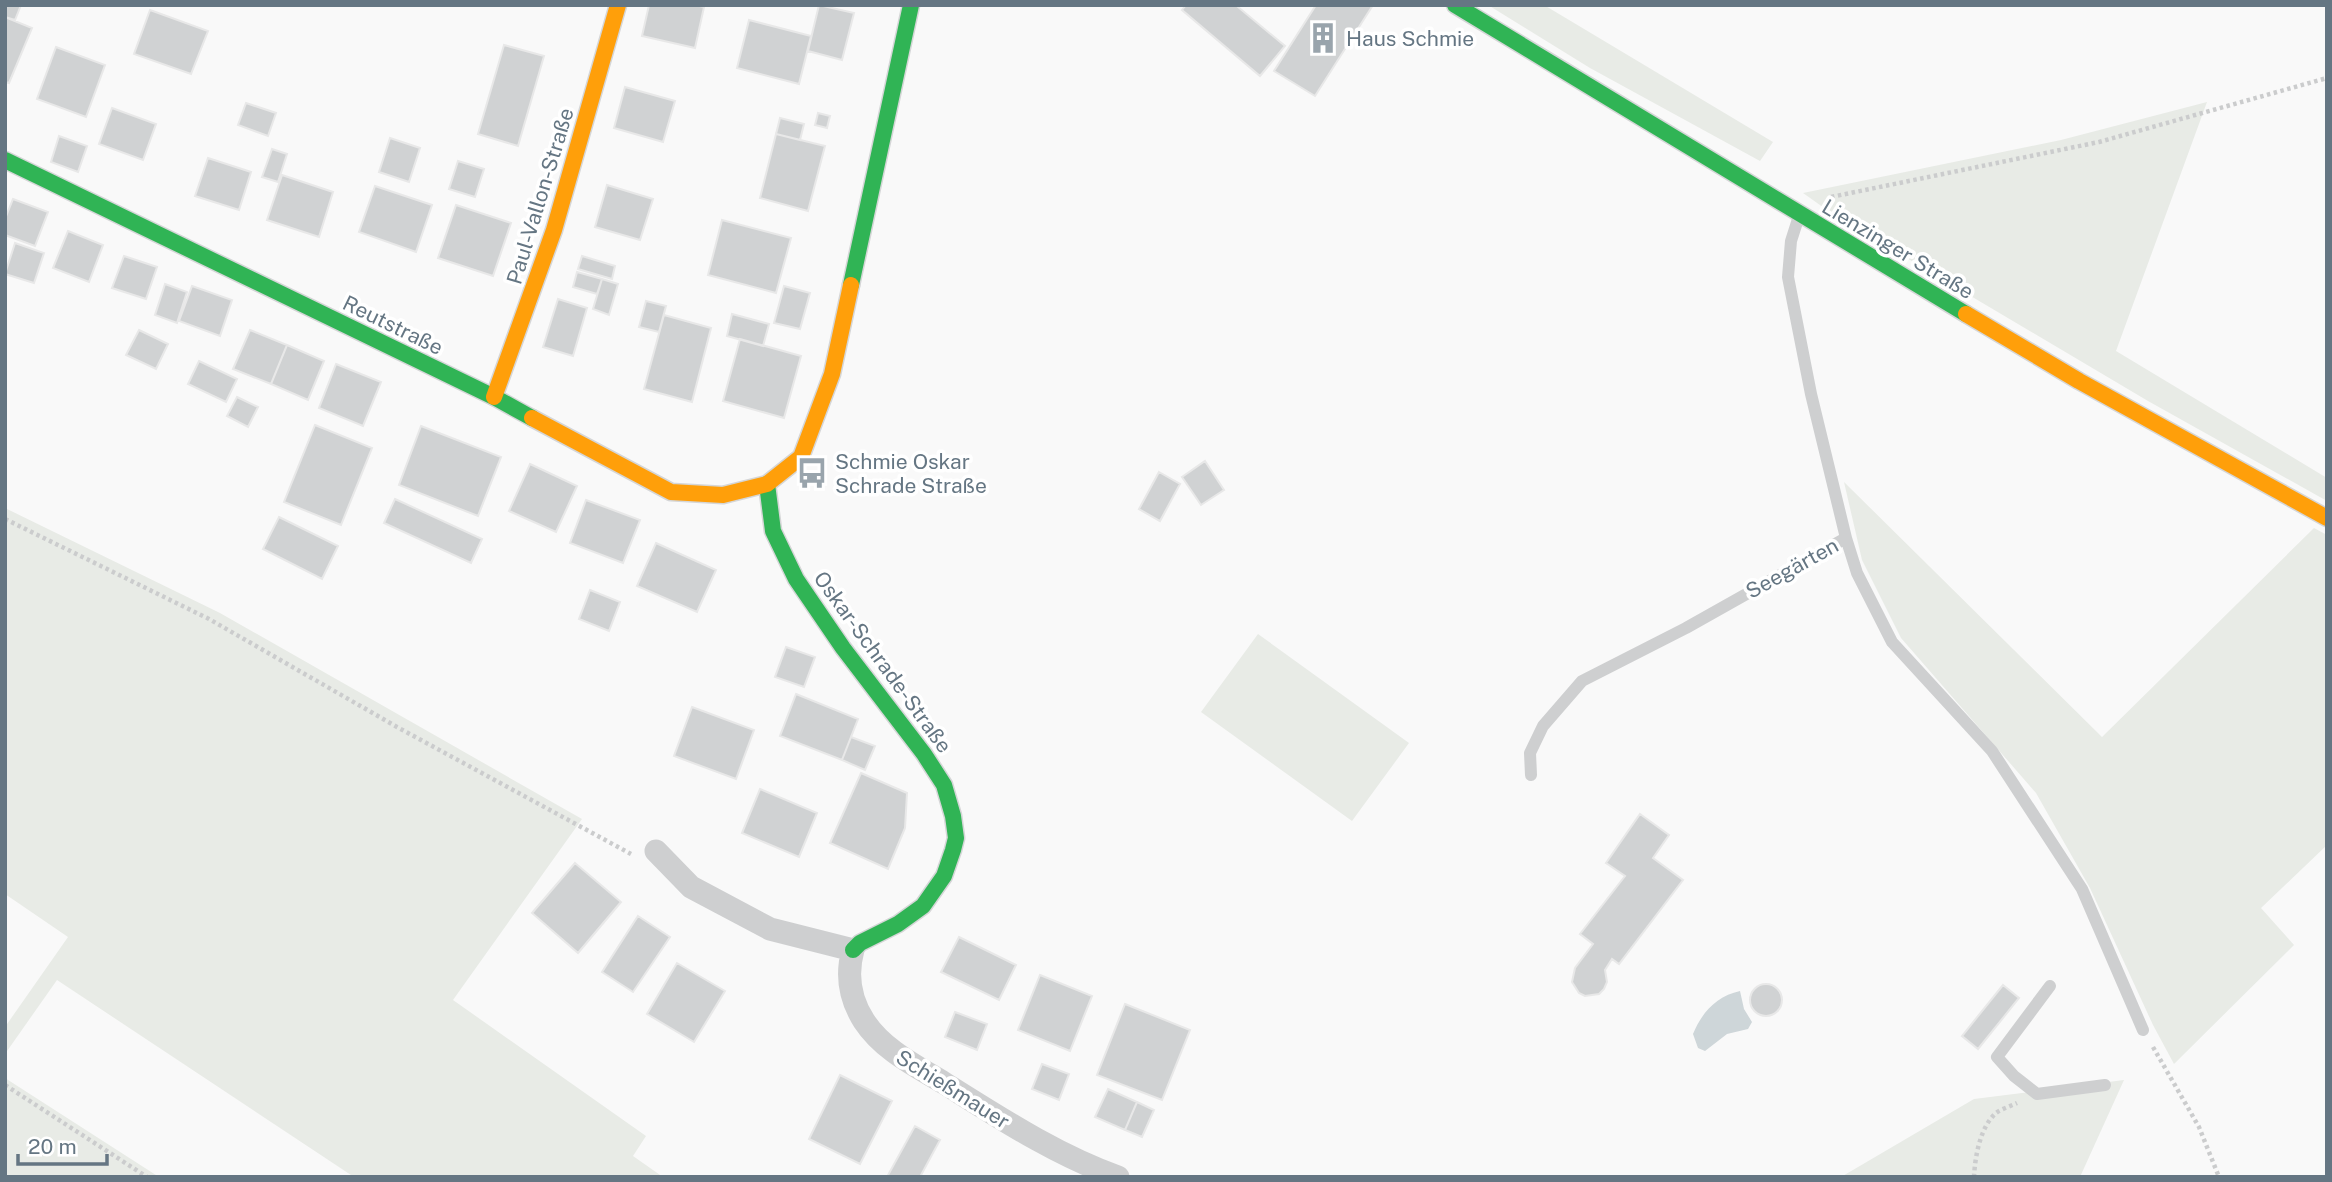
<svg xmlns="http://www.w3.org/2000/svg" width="2332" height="1182" viewBox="0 0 2332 1182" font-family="'Public Sans',sans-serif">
  <rect width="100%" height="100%" fill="#f9f9f9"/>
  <path fill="#e8ebe6" d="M1488,5H1544L1773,142L1760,161L1590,68Z
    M2207,102L2116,351L2327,478V501L2148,401L1834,215L1803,193L2061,140Z
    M1844,482L2102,737L2314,528L2327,535V845L2261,908L2294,945L2174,1064L2153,1025L2090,888L2036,793L1901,638L1862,560Z
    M5,508L220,613L582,819L453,1000L646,1136L633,1156L663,1177H354L57,980L5,1054V1027L68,937L5,894Z
    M1258,634L1409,743L1352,821L1201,712Z
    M5,1078L159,1177H5Z
    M2124,1080L2080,1177H1841L1974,1099Z"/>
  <path fill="#ced6d9" d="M1740,991L1744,1009L1752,1022L1748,1029L1727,1034L1705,1051L1698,1048L1693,1034C1702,1012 1717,996 1740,991Z"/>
  <path fill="#d0d2d3" stroke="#e8e8e8" stroke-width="2" d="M5,5H21L15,20L5,17Z
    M649,5H695L704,7L695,48L642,36Z
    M819,5L854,13L842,60L808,51Z
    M1186,5H1240L1238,7L1285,46L1260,76L1182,10Z
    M1316,5H1373L1315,96L1274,71Z
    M150,10L208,31L191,74L134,54Z
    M5,17L32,28L9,83L5,82Z
    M749,20L811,36L799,84L737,68Z
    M504,45L544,56L518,146L478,134Z
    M56,47L105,65L86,117L37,99Z
    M625,87L675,101L663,142L614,128Z
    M246,103L276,113L268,136L238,125Z
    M112,108L156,124L143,160L99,144Z
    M818,113L830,116L827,128L815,125Z
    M780,118L804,124L800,140L776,134Z
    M776,134L825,146L808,211L760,198Z
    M59,136L87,146L78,172L51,162Z
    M390,138L420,148L409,182L379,172Z
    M272,149L287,154L278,182L262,177Z
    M208,158L251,172L239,210L195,196Z
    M458,161L484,169L475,197L449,189Z
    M282,175L333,192L319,237L267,220Z
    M607,185L653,199L640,240L595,227Z
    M375,186L432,205L416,252L359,232Z
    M13,199L48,212L35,246L5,235V219Z
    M456,205L511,223L493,276L438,258Z
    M722,220L791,238L776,293L708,275Z
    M68,231L103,245L89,282L53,268Z
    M15,243L44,253L34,283L5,274Z
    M124,256L157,267L146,299L112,288Z
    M582,256L615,266L612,279L578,269Z
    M577,272L602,279L597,294L573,287Z
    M602,279L618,284L609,315L593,309Z
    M165,284L187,292L177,323L155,315Z
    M192,286L232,300L220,336L179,321Z
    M784,286L810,293L800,329L774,323Z
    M558,299L587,308L573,356L543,347Z
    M646,301L666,306L659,332L639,327Z
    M732,314L769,324L763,346L727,336Z
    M664,315L711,328L692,402L644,389Z
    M139,330L168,344L156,369L126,355Z
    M250,330L287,345L271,384L233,369Z
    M740,339L801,356L784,418L723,401Z
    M287,345L324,361L308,400L271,384Z
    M199,361L237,379L226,402L188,384Z
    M336,364L381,382L363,426L319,408Z
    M237,397L258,407L248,427L227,416Z
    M315,425L372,448L341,525L284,502Z
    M421,426L501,457L478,516L399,485Z
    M1205,461L1224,490L1201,505L1182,477Z
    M530,464L577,486L556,532L509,511Z
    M1159,472L1180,484L1160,521L1139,509Z
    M395,499L482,539L471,563L384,523Z
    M586,500L640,520L623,563L570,543Z
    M279,517L338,546L322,579L263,549Z
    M656,543L716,570L697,612L637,586Z
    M590,590L620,602L609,631L579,619Z
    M786,647L815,657L804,687L775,677Z
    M796,694L858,719L842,760L780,736Z
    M692,707L754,730L736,779L674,756Z
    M851,737L875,746L865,770L842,760Z
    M861,773L907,793L905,828L888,869L830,843Z
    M760,789L817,813L799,857L742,833Z
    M1640,814L1669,835L1653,858L1683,880L1619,964L1612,959L1605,970L1607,982L1604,989L1599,994L1585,996L1579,993L1572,982L1575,968L1593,944L1580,934L1625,876L1606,863Z
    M575,863L621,902L578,953L532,913Z
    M638,916L670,937L633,992L602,972Z
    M959,937L1016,965L999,1000L941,972Z
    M677,963L725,991L694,1042L647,1014Z
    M1040,975L1092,996L1070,1051L1018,1030Z
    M1750 1000a16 16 0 1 1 32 0a16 16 0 1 1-32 0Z
    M2003,985L2019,998L1978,1049L1962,1036Z
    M1125,1004L1190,1030L1162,1100L1097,1075Z
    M955,1012L987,1024L977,1050L945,1037Z
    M1042,1064L1069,1074L1059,1100L1032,1089Z
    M840,1075L892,1101L860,1164L809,1139Z
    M1108,1089L1137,1102L1125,1130L1095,1117Z
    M1137,1102L1154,1110L1142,1137L1125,1130Z
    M915,1126L940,1140L920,1177H887Z"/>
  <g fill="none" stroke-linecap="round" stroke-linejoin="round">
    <defs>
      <path id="fast" d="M1455,5L1966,314
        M5,160L494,397L532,418
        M851,285L911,5
        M767,484L773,531L796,579L843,648L924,754L944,785L953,816L956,838L953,850L944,876L923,906L898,924L860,943L853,950"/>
      <path id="slow" d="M1966,314L2079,381L2327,518
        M494,397L554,230L618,5
        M532,418L671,492L723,495L767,484L801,457L832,374L851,285"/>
    </defs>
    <use href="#fast" stroke="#d5d6d7" stroke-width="19"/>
    <use href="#slow" stroke="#d5d6d7" stroke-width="19"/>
    <path stroke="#cbcccd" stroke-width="4.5" stroke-dasharray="3.5 3.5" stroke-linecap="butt" d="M1831,197L2099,142L2327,78
      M5,519L209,619L397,727L631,854
      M2153,1047L2199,1127L2219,1177
      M5,1085L147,1177
      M1974,1177C1975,1157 1980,1127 1996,1113C2001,1109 2011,1106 2017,1103"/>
    <path stroke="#cecfd0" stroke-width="12" d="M1846,538L1857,573L1892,642L1992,751L2082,889L2143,1030
      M1531,775L1530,753L1543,726L1582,681L1686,628L1846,538L1811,394L1788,277L1791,241L1799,216
      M2050,986L1997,1057L2014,1076L2037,1094L2105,1085"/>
    <path stroke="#cecfd0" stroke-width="23" d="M656,851L691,887L770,929L853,950C846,975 850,999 864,1021C883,1050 916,1066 944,1083C1000,1118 1056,1155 1118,1177"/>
    <use href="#fast" stroke="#30b455" stroke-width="16"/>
    <use href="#slow" stroke="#ff9f0a" stroke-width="16"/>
  </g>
  <defs>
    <symbol id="building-bare" viewBox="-9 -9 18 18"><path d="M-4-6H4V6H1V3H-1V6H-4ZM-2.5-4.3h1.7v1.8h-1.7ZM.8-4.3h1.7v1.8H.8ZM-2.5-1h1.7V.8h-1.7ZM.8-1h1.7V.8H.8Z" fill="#99a4ac" stroke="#fff" stroke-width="2.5" paint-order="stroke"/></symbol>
    <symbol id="bus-bare" viewBox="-9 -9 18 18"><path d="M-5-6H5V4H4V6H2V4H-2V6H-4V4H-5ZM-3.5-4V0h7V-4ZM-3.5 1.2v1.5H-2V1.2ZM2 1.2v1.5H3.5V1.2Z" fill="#99a4ac" stroke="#fff" stroke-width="2.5" paint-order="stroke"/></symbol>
  </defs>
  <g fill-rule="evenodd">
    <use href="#building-bare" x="1301" y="16" width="44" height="44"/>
    <use href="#bus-bare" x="790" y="451" width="44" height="44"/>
  </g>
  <g text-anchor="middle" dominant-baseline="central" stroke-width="7" stroke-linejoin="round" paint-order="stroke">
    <g font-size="21" fill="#657683" stroke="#fff" text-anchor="start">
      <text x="1346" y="38">Haus Schmie</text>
      <text x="835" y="461">Schmie Oskar<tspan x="835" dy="24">Schrade Straße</tspan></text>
    </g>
    <g font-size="21" fill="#657683" stroke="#fff">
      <text transform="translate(540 196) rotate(-73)">Paul-Vallon-Straße</text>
      <text transform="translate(1898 249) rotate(31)">Lienzinger Straße</text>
      <text transform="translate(393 325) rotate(26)">Reutstraße</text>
      <text transform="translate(1792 568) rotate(-29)">Seegärten</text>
      <text transform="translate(883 662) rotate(54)">Oskar-Schrade-Straße</text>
      <text transform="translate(953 1089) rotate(32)">Schießmauer</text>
    </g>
  </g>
  <rect width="2332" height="1182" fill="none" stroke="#657683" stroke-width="14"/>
  <path d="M18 1154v10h89v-10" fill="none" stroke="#657683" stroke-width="3.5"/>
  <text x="28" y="1154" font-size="21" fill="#657683" stroke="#ffffff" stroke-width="5" paint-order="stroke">20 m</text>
</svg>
